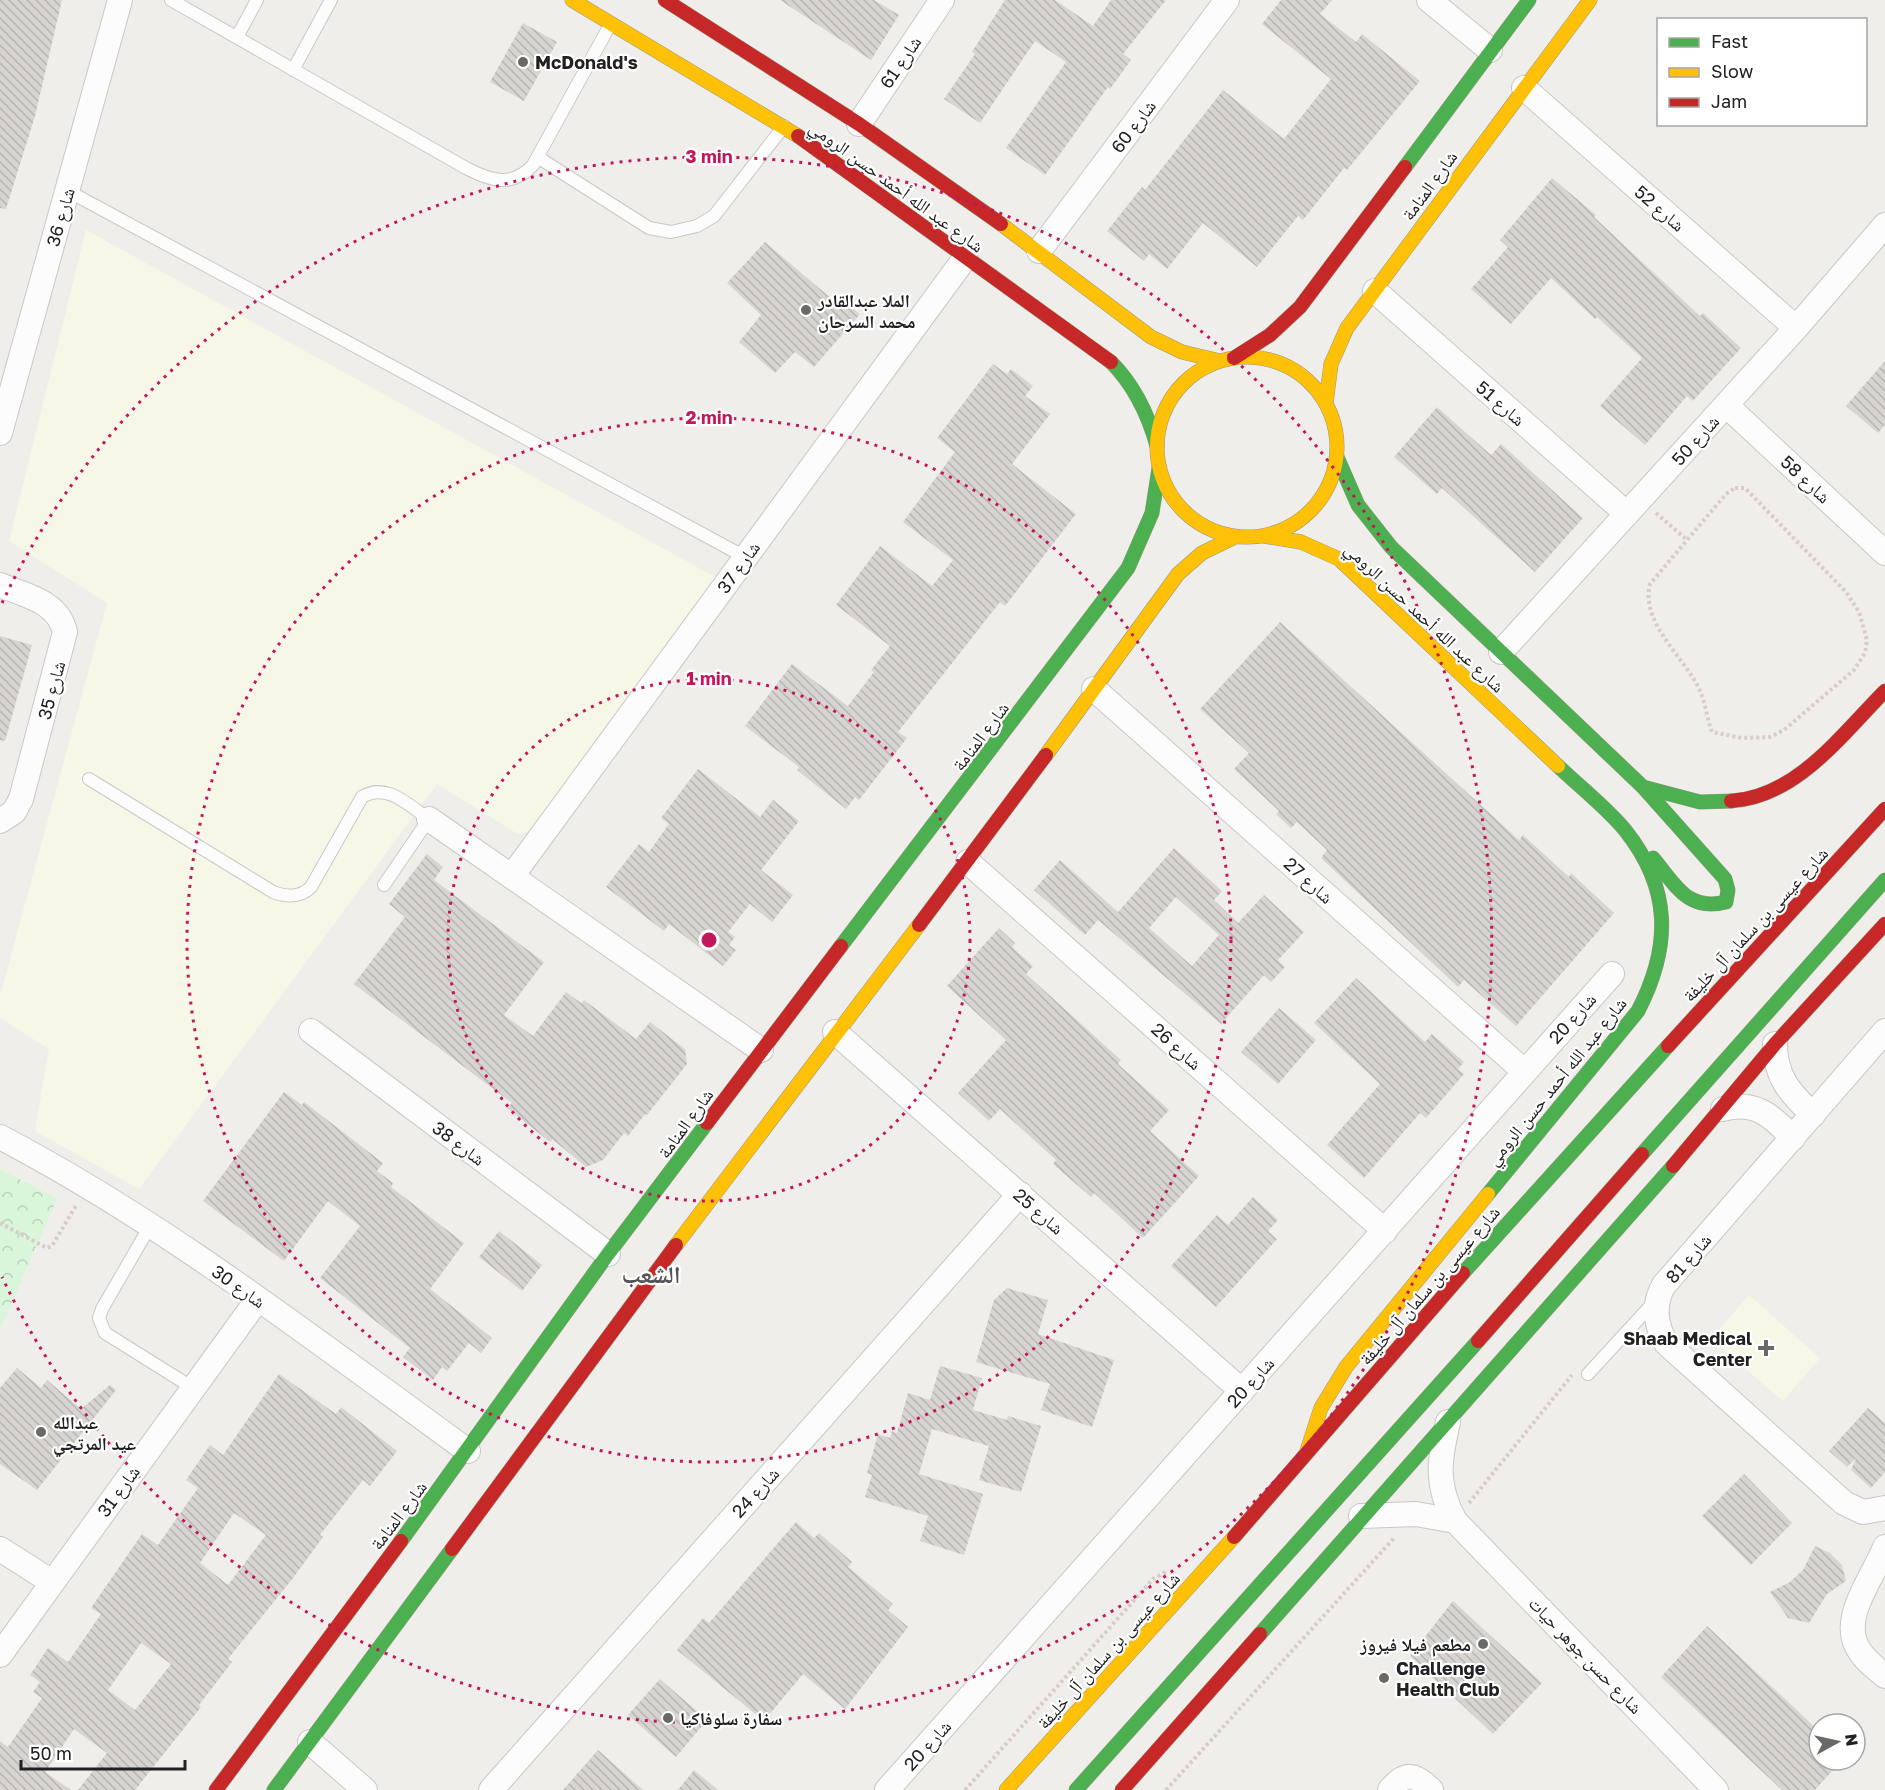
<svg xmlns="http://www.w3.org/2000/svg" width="1885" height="1790" viewBox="0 0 1885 1790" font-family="'Golos Text','Noto Naskh Arabic',sans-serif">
  <defs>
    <pattern id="park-crowns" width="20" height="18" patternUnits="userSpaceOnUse" patternTransform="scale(1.5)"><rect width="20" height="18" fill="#d9f5da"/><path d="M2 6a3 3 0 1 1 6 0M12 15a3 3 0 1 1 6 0" fill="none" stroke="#bad2bb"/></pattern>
    <pattern id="building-back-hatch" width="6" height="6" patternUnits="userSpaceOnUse" patternTransform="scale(1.5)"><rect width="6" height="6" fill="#d7d4d1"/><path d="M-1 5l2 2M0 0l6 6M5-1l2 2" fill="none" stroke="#b8b6b3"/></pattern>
  </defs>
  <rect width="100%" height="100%" fill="#f0eeea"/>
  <path fill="#f7f7e7" d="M86,230L726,583L538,830L518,834L437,784L139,1189L35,1131L49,1049L0,1018V996L107,603L9,541Z
    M1749,1295L1820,1358L1783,1401L1711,1339Z"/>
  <path fill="url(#park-crowns)" d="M0,1169L57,1199L0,1329Z"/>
  <path fill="url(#building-back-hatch)" fill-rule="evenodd" d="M0,0H62L35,116L6,209L0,208Z
    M780,0H874L899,15L871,60Z
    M1005,0H1055L1093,26L1111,0H1166L1123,54L1131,60L1110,89L1108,87L1045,175L1006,148L1066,62L1035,41L980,123L944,99L975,54L972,52Z
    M1281,0H1332L1320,14L1356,42L1362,34L1420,81L1347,170L1344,168L1303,220L1298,216L1257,267L1203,223L1167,269L1149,254L1144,261L1107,231L1142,187L1145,190L1223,90L1284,139L1331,79L1262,24Z
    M523,23L557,42L524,101L490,82Z
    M1552,178L1596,215L1594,217L1700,316L1703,313L1741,348L1693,401L1687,396L1645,445L1600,406L1642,358L1597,317L1595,319L1551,278L1511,324L1471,289L1508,247L1500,240Z
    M765,242L840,306L846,303L860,314L814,367L795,352L775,373L739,342L761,315L727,283Z
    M1885,361V425L1878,433L1846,406Z
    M993,364L1007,374L1011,369L1033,386L1025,396L1050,414L1012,464L1076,514L1005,606L1000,602L898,732L907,738L859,800L855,797L846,809L797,770L799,767L745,726L792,664L848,706L874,672L871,670L890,646L836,605L880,546L932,586L953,560L903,522L955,452L937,438Z
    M1437,407L1491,455L1501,444L1583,518L1535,572L1442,488L1437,494L1394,457Z
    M1280,622L1519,840L1523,835L1569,877L1571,873L1614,913L1516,1026L1464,980L1458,987L1321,858L1327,850L1297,822L1291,828L1276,814L1279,811L1234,769L1249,753L1200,709Z
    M0,636L32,645L5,741L0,740Z
    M698,769L760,817L773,800L799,821L761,870L793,895L772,922L750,904L728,932L735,937L729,945L736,950L723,966L669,924L664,931L606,887L639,844L649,852L669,824L661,818Z
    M1174,848L1222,891L1214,900L1238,923L1264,895L1304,932L1278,960L1285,967L1271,982L1264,975L1221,1024L1098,920L1085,935L1034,890L1060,860L1118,912ZM1176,897L1219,935L1192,966L1149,928Z
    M427,854L443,867L434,880L544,962L504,1015L533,1036L566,992L581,1003L584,1000L636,1039L650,1022L685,1049L687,1064L647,1115L645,1114L628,1136L624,1133L603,1160L586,1167L552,1139L550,1142L507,1108L512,1103L354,984L405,917L389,904Z
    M999,928L1015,943L1012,947L1033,966L1026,974L1121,1060L1118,1064L1169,1110L1150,1131L1199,1176L1143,1238L1094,1193L1091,1197L1053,1164L1056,1160L1000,1109L989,1121L958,1093L1006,1040L947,986Z
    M1356,978L1425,1042L1432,1034L1464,1062L1458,1069L1464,1074L1426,1118L1420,1113L1364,1178L1327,1145L1380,1084L1314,1023Z
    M1279,1008L1316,1040L1278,1084L1241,1052Z
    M284,1092L302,1105L304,1102L383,1163L377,1171L393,1183L391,1187L464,1243L430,1289L492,1338L481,1353L469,1343L447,1371L442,1367L433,1380L403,1357L410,1348L320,1278L360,1226L328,1201L284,1261L203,1201Z
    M1253,1197L1278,1220L1268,1231L1277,1239L1216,1307L1171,1266L1217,1215L1228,1225Z
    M499,1231L542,1265L522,1291L479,1257Z
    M1007,1288L1048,1300L1038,1334L1114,1360L1092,1427L1041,1410L1050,1384L976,1362L994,1300Z
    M940,1366L982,1378L973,1410L1007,1420L1008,1416L1041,1426L1021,1492L979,1480L989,1446L932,1429L919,1474L983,1494L964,1555L920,1541L928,1516L865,1497L872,1475L867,1473L878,1434L890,1438L892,1431L897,1433L908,1393L930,1400Z
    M17,1368L41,1388L47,1380L81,1409L110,1385L116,1390L37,1490L0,1464V1388Z
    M279,1374L336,1414L341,1407L397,1451L370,1486L363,1480L320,1535L323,1537L293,1578L228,1659L232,1662L199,1705L201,1707L135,1790H78L107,1753L74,1729L45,1772L71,1790H0V1741L8,1747L42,1698L33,1692L40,1682L30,1675L48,1648L68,1662L101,1614L91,1608L142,1534L158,1545L198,1488L186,1480L210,1445L223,1455ZM234,1513L266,1535L228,1585L200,1563ZM141,1643L171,1664L135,1710L108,1690Z
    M1868,1408L1885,1423V1472L1871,1488L1851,1470L1856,1458L1847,1467L1829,1451Z
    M1744,1474L1792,1523L1751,1565L1702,1516Z
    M796,1522L814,1538L819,1533L852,1562L848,1567L893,1604L888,1610L908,1627L845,1709L803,1674L764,1721L677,1650L703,1618L709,1623Z
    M1815,1546L1830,1553L1842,1565L1846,1581L1827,1594L1809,1623L1788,1618L1770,1592L1790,1582L1803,1570Z
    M1453,1601L1542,1683L1493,1734L1410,1656Z
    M1707,1626L1819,1731V1760H1842L1815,1790H1782L1661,1677Z
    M660,1679L707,1720L676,1757L628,1715Z
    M598,1750L643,1790H563Z
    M694,1770L718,1790H678Z"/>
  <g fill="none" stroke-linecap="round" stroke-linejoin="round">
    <defs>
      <path id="lane" d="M171,0L466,168C491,181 512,188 533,165L610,25
        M237,37L257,0
        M293,70L331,0
        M539,158L649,228L671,232L697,226L714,216L784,126
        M68,191L745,557
        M89,779L273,892C287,897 300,898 311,887L362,797C387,782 408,805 429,819L384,885
        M150,1226L102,1309L99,1318L105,1333L193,1388
        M1588,1374L1655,1301"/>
      <path id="street" d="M1429,0L1490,50
        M1524,88L1796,328
        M859,124L942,0
        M1039,251L1227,0
        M1375,291L1627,514
        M1726,405L1885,553
        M0,433L120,0
        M0,585C26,596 58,601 65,632L21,799L14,812L0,821
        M1501,652L1796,328L1885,225
        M1094,689L1524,1071
        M429,819L761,1050
        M968,862L1385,1231
        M512,876L965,258
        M311,1031L608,1254
        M1885,1031L1664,1285C1653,1303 1655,1325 1666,1343L1844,1503L1863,1512L1885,1508
        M835,1032L1242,1391
        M1775,1044C1775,1077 1790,1093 1813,1115
        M1723,1109C1755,1100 1772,1116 1793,1138
        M0,1137C166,1224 316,1341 468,1451
        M1448,1422C1439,1461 1435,1484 1455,1521L1716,1790
        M1361,1516L1416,1514L1455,1521
        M1885,1547C1874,1577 1836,1621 1861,1653C1867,1662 1877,1669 1885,1676
        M0,1549L52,1582
        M0,1655L258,1299
        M310,1742L365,1790
        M491,1790L1020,1194
        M887,1790L1612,974
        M1390,1790C1405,1772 1415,1773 1431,1790"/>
      <path id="fast" d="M1405,167L1529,0
        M1111,362C1135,386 1148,414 1157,446
        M1337,457L1358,505L1391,547L1643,787L1700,802L1731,801
        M1643,787L1725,879L1728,890L1726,902C1687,912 1675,884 1653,858
        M841,946L1128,568L1152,513L1159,468
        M1642,1154L1885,880
        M1488,1194L1638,1011C1671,947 1672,889 1625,830C1606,807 1580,787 1558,766
        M1463,1273L1668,1046
        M401,1541L608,1254L707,1123
        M1260,1634L1673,1166
        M274,1790L452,1549
        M1076,1790L1478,1341"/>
      <path id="slow" d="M572,0L798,136
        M1001,224L1151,337L1182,352L1220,361
        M1157 447a90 90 0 1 1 180 0a90 90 0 1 1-180 0Z
        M1326,403L1331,364L1347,328L1590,0
        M1264,536L1301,542L1339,559L1558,766
        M1046,755L1178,574L1202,553L1235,537
        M676,1245L919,925
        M1306,1454L1321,1408L1346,1367L1488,1194
        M1006,1790L1234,1537"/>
      <path id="jam" d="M665,0L859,124L1001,224
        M798,136L1111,362
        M1234,358L1270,335L1300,307L1405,167
        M1731,801C1797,797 1842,734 1885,691
        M919,925L1046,755
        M1668,1046L1885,809
        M707,1123L841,946
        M1673,1166L1775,1044L1885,924
        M1478,1341L1642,1154
        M1234,1537L1463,1273
        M452,1549L676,1245
        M216,1790L401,1541
        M1122,1790L1260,1634"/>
    </defs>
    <use href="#lane" stroke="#c8c8c6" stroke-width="14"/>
    <use href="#street" stroke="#c8c8c6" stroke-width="26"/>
    <use href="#fast" stroke="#979a80" stroke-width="15"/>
    <use href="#slow" stroke="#979a80" stroke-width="15"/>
    <use href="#jam" stroke="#979a80" stroke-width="15"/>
    <path stroke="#d8cbc8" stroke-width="4" stroke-dasharray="3 3" stroke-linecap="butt" d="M1735,488H1745L1846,592L1859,612L1867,640L1865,653L1854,670L1784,730L1770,737L1742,738L1712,732C1707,719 1706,705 1700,691C1686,658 1640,624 1650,584L1726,494Z
      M1656,513L1687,540
      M0,1223L47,1248L52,1246L77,1204
      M1469,1503L1572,1375
      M965,1790L1153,1579L1166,1572
      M1166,1790L1395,1537"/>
    <use href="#lane" stroke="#fdfcfc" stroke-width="12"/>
    <use href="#street" stroke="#fdfcfc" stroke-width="24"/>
    <use href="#fast" stroke="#4caf50" stroke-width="14"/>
    <use href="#slow" stroke="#ffc107" stroke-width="14"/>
    <use href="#jam" stroke="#c62828" stroke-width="14"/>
  </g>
  <g fill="none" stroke="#c2185b" stroke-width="3" stroke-dasharray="3 6">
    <circle cx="709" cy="940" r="261"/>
    <circle cx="709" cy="940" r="522"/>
    <path d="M2 603A783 783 0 1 1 2 1277"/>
  </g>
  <g fill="#696967" stroke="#fff" stroke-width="2">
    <circle cx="523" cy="62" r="6"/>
    <circle cx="806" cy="310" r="6"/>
    <path d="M1763 1339h6v6h6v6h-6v6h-6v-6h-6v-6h6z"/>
    <circle cx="41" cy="1432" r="6"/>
    <circle cx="1483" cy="1644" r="6"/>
    <circle cx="1384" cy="1678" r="6"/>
    <circle cx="668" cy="1718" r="6"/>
  </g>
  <g text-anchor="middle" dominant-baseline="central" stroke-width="4.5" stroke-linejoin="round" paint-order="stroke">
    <g font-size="18" font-weight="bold" fill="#212121" stroke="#fff" text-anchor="start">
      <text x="535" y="62">McDonald's</text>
      <text x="818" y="300">الملا عبدالقادر<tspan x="818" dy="21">محمد السرحان</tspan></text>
      <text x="1752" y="1338" text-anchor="end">Shaab Medical<tspan x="1752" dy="21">Center</tspan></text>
      <text x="53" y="1422">عبدالله<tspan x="53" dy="21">عيد المرتجي</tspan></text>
      <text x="1471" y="1644" text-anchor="end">مطعم فيلا فيروز</text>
      <text x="1396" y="1668">Challenge<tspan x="1396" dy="21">Health Club</tspan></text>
      <text x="680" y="1718">سفارة سلوفاكيا</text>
    </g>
    <g font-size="18" fill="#212121" stroke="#fff">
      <text transform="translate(900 62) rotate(-56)">شارع 61</text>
      <text transform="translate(1133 126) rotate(-53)">شارع 60</text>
      <text transform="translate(1429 185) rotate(-54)">شارع المنامة</text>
      <text transform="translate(897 186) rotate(36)">شارع عبد الله أحمد حسن الرومي</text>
      <text transform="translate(1660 208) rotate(41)">شارع 52</text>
      <text transform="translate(60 217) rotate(-74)">شارع 36</text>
      <text transform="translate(1501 403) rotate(41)">شارع 51</text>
      <text transform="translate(1695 440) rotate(-48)">شارع 50</text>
      <text transform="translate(1806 479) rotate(43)">شارع 58</text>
      <text transform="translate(738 567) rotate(-54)">شارع 37</text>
      <text transform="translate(1425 617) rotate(43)">شارع عبد الله أحمد حسن الرومي</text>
      <text transform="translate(51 690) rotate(-75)">شارع 35</text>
      <text transform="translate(980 736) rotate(-53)">شارع المنامة</text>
      <text transform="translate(1309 880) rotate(42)">شارع 27</text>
      <text transform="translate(1755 924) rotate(-47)">شارع عيسى بن سلمان آل خليفة</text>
      <text transform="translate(1572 1018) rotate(-48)">شارع 20</text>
      <text transform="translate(1177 1046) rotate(42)">شارع 26</text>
      <text transform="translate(1556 1081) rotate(-51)">شارع عبد الله أحمد حسن الرومي</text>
      <text transform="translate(685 1123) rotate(-54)">شارع المنامة</text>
      <text transform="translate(459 1143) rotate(37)">شارع 38</text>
      <text transform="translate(1039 1211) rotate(41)">شارع 25</text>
      <text transform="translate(1688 1258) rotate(-49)">شارع 81</text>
      <text transform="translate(1429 1285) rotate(-49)">شارع عيسى بن سلمان آل خليفة</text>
      <text transform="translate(239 1286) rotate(35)">شارع 30</text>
      <text transform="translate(1250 1382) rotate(-48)">شارع 20</text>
      <text transform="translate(118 1491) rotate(-54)">شارع 31</text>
      <text transform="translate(755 1492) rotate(-48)">شارع 24</text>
      <text transform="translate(398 1515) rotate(-53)">شارع المنامة</text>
      <text transform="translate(1108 1650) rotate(-48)">شارع عيسى بن سلمان آل خليفة</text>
      <text transform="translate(1586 1655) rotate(46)">شارع حسن جوهر حيات</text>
      <text transform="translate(927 1745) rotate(-48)">شارع 20</text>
    </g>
    <g font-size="24" font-weight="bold" fill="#545454" stroke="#fff">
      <text x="651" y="1273">الشعب</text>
    </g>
  </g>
  <circle cx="709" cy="940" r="9" fill="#c2185b" stroke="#fff" stroke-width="3"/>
  <g font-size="18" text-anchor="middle" font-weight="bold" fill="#c2185b" stroke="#fff" stroke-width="4.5" stroke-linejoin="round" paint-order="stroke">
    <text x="709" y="163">3 min</text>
    <text x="709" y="424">2 min</text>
    <text x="709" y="685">1 min</text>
  </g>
  <rect x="1657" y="18" width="210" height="108" fill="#ffffff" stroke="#a6a6a6" stroke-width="1.5"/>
  <rect x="1669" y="38" width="30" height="9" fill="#4caf50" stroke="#a6a6a6" stroke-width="1.5"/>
  <text x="1711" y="48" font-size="18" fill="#212121">Fast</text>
  <rect x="1669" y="68" width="30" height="9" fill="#ffc107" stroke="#a6a6a6" stroke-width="1.5"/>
  <text x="1711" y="78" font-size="18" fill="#212121">Slow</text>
  <rect x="1669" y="98" width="30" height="9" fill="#c62828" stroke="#a6a6a6" stroke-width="1.5"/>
  <text x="1711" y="108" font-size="18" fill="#212121">Jam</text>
  <g transform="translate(1837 1742) rotate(82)"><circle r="28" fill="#ffffff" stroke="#a6a6a6" stroke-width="1.5"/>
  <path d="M0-4.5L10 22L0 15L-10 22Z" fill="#696967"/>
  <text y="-9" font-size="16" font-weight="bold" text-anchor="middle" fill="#212121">N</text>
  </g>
  <path d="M21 1760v9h164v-9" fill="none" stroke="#212121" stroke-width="3"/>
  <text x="30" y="1760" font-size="18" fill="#212121" stroke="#ffffff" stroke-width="4.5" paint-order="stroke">50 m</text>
</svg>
